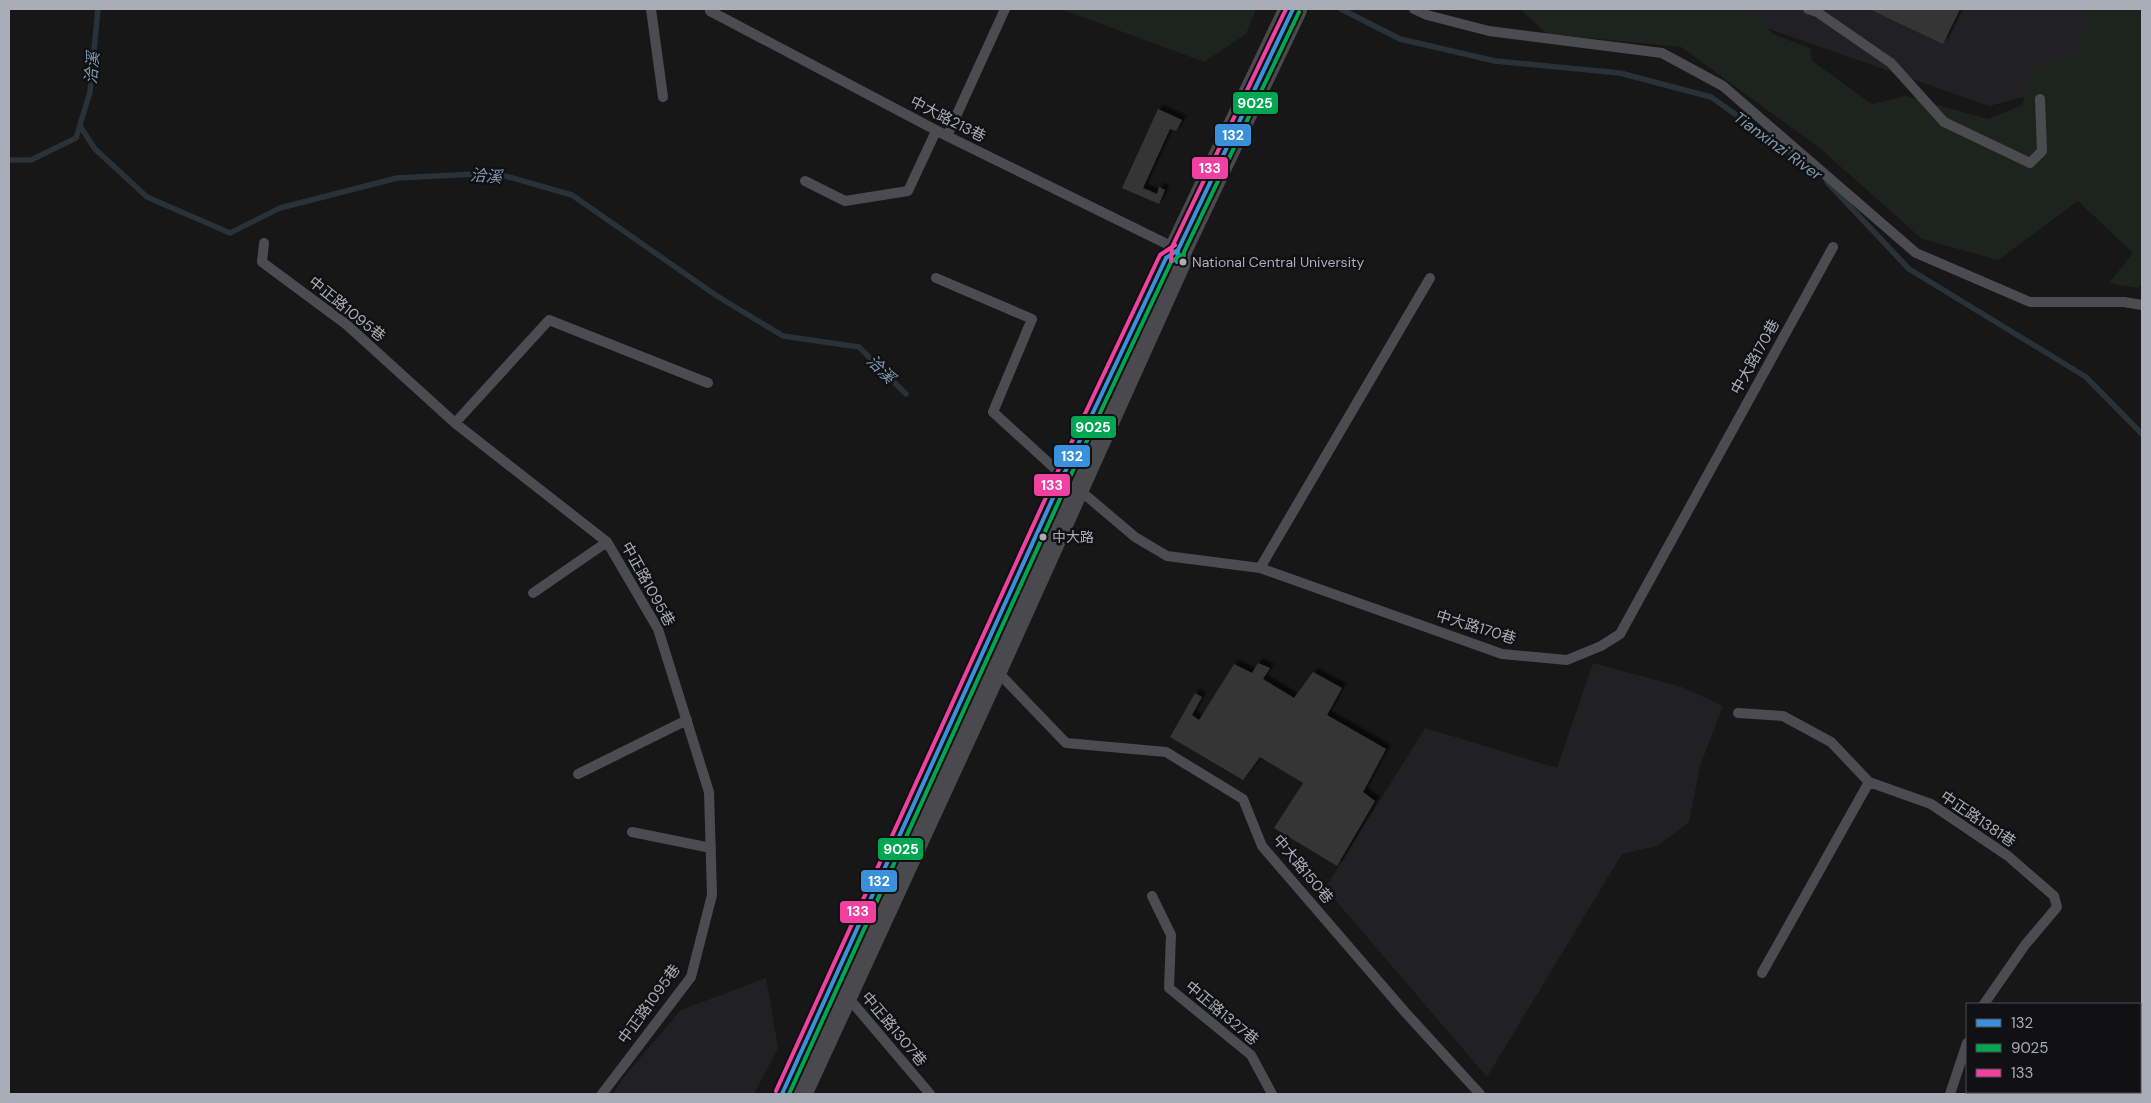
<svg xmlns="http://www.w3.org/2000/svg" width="2151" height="1103" viewBox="0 0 2151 1103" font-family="'DM Sans','Noto Sans TC',sans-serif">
  <defs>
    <filter id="shadow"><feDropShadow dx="4.5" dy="-4.5" stdDeviation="1" flood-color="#0009"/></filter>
  </defs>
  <rect width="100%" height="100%" fill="#171717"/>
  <path fill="#212123" d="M1712,9H2142V66L1989,106Z
    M1593,663L1682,687L1723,706L1700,766L1689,822L1657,846L1622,854L1487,1077L1325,888L1425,728L1557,768Z
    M766,978L778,1048L754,1094H613L623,1078L681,1010Z"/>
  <path fill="#1d241e" d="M1061,9H1256L1246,34L1204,62Z
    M1520,9H1742L1775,35L1810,48L1812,61L1872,104L1905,96L1988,119L2022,105L2034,68L2078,55L2091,9H2108L2122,13L2142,9V284L2138,288L2109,283L2133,253L2078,201L1998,260L1922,239L1822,150L1681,47L1547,34Z"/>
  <path fill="#2a3239" d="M2140,1041L2142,1042V1094H2007L2006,1092H2140Z"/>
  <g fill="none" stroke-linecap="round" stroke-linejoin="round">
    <path stroke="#2a3239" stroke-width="5.5" d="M1341,9L1400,39L1495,61L1620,73L1711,97L1810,167
      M80,126L95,149L147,197L230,233L280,208L397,178L495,173L572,195L717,296L783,336L859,347L906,394
      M9,160H31L76,138L90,92L98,9
      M1827,182L1909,269L2086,377L2142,434"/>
  </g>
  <path fill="#353536" filter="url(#shadow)" d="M1869,9H1960L1943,44Z
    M1158,109L1182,120L1176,131L1170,129L1143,188L1157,194L1159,187L1165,190L1159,204L1122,188Z
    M1258,663L1270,668L1263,679L1294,698L1313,672L1342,688L1327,715L1386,749L1363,792L1375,801L1337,866L1274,828L1303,783L1260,757L1243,780L1170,737L1195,693L1202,697L1192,715L1199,720L1234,664L1252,673Z"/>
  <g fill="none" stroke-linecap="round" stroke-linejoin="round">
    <path stroke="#4b4c50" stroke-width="10" d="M651,9L663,97
      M711,9L710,11L947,136L1177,249
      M1414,9L1427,15L1489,31L1662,53L1723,86L1916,253L2030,302H2124L2142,305
      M1808,9L1817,12L1891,63L1944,122L2030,163L2042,151L2040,99
      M947,136L1005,9
      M805,181L845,201L908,191L936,131
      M264,243L262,262L347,325L455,423L607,542L658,629L709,792L712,895L691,977L602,1094
      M936,278L1032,319L993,412L1063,476L1135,537L1167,556L1260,568L1502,654L1567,660L1601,646L1620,634L1833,247
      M455,423L549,320L708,383
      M1260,568L1430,278
      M533,593L607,542
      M980,658L994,668L1066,743L1166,752L1243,799L1262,846L1405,1012L1480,1094
      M1738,713L1783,716L1831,742L1869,782L1931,804L2008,856L2054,896L2057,907L2025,945L1984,1004
      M578,774L687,720
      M632,832L711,848
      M1152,896L1171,935L1169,988L1251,1055L1272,1094
      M1762,973L1869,782
      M846,995L930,1094
      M1950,1094L1967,1043"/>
    <path stroke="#4a4a4e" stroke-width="28" d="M798,1094L994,668L1177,262L1178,250L1293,9"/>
    <defs>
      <path id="bus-1" d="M1177,262L1178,250L1293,9
        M782,1094L1063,476L1166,258L1178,250"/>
      <path id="bus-2" d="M1183,263L1184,252L1299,12
        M789,1094L1069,479L1171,262L1181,255"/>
      <path id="bus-3" d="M1171,261L1172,247L1286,9
        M776,1091L1057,473L1160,255L1175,245"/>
    </defs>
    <use href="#bus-1" stroke="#111113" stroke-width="8"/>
    <use href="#bus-2" stroke="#111113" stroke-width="8"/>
    <use href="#bus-3" stroke="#111113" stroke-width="8"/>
    <use href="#bus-1" stroke="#3a90db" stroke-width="4"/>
    <use href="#bus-2" stroke="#00a651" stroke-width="4"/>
    <use href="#bus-3" stroke="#f240a1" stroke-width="4"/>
  </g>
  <g fill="#a8adb8" stroke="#111113" stroke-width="2">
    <circle cx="1183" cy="262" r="4.5"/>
    <circle cx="1043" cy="537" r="4.5"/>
  </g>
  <g text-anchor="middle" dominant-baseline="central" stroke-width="5" stroke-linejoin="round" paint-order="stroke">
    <g font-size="14" fill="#a8adb8" stroke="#111113" text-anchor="start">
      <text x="1192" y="262">National Central University</text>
      <text x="1052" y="537">中大路</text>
    </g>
    <g font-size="15" fill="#a8adb8" stroke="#111113">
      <text transform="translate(948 119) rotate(27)">中大路213巷</text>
      <text transform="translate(347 309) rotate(39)">中正路1095巷</text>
      <text transform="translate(1755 357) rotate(-61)">中大路170巷</text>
      <text transform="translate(648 584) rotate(61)">中正路1095巷</text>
      <text transform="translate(1476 627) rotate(17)">中大路170巷</text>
      <text transform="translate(1978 819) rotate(34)">中正路1381巷</text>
      <text transform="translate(1303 869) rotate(50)">中大路150巷</text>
      <text transform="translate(649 1004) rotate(-54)">中正路1095巷</text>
      <text transform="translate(1222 1013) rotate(40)">中正路1327巷</text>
      <text transform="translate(894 1029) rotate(50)">中正路1307巷</text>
    </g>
    <g font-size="16" font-style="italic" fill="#7f9bb3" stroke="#111113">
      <text transform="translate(92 68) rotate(-85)">洽溪</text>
      <text transform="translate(1778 146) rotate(36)">Tianxinzi River</text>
      <text transform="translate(486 176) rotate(4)">洽溪</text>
      <text transform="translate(881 369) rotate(45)">洽溪</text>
    </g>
  </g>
  <g stroke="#111113" stroke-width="2">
    <rect x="1232" y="91" width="47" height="24" rx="5" fill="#00a651"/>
    <rect x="1214" y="123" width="38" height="24" rx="5" fill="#3a90db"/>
    <rect x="1191" y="156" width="38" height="24" rx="5" fill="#f240a1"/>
    <rect x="1070" y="415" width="47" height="24" rx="5" fill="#00a651"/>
    <rect x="1053" y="444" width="38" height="24" rx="5" fill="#3a90db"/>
    <rect x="1033" y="473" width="38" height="24" rx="5" fill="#f240a1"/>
    <rect x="877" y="837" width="47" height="24" rx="5" fill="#00a651"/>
    <rect x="860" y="869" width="38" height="24" rx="5" fill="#3a90db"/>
    <rect x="839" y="900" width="38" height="24" rx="5" fill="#f240a1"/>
  </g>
  <g font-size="14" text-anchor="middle" font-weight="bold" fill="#fff">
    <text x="1255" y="108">9025</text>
    <text x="1233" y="140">132</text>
    <text x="1210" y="173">133</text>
    <text x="1093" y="432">9025</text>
    <text x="1072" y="461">132</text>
    <text x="1052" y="490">133</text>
    <text x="901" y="854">9025</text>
    <text x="879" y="886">132</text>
    <text x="858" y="916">133</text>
  </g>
  <rect width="2151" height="1103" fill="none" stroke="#a8adb8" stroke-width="20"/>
  <rect x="1966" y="1003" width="175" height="90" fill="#111113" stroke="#4d4f55"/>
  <rect x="1976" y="1019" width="25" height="8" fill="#3a90db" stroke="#4d4f55"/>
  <text x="2011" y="1028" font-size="15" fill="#a8adb8">132</text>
  <rect x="1976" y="1044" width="25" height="8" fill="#00a651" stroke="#4d4f55"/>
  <text x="2011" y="1053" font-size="15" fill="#a8adb8">9025</text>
  <rect x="1976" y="1069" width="25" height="8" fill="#f240a1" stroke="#4d4f55"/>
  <text x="2011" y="1078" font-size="15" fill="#a8adb8">133</text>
</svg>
